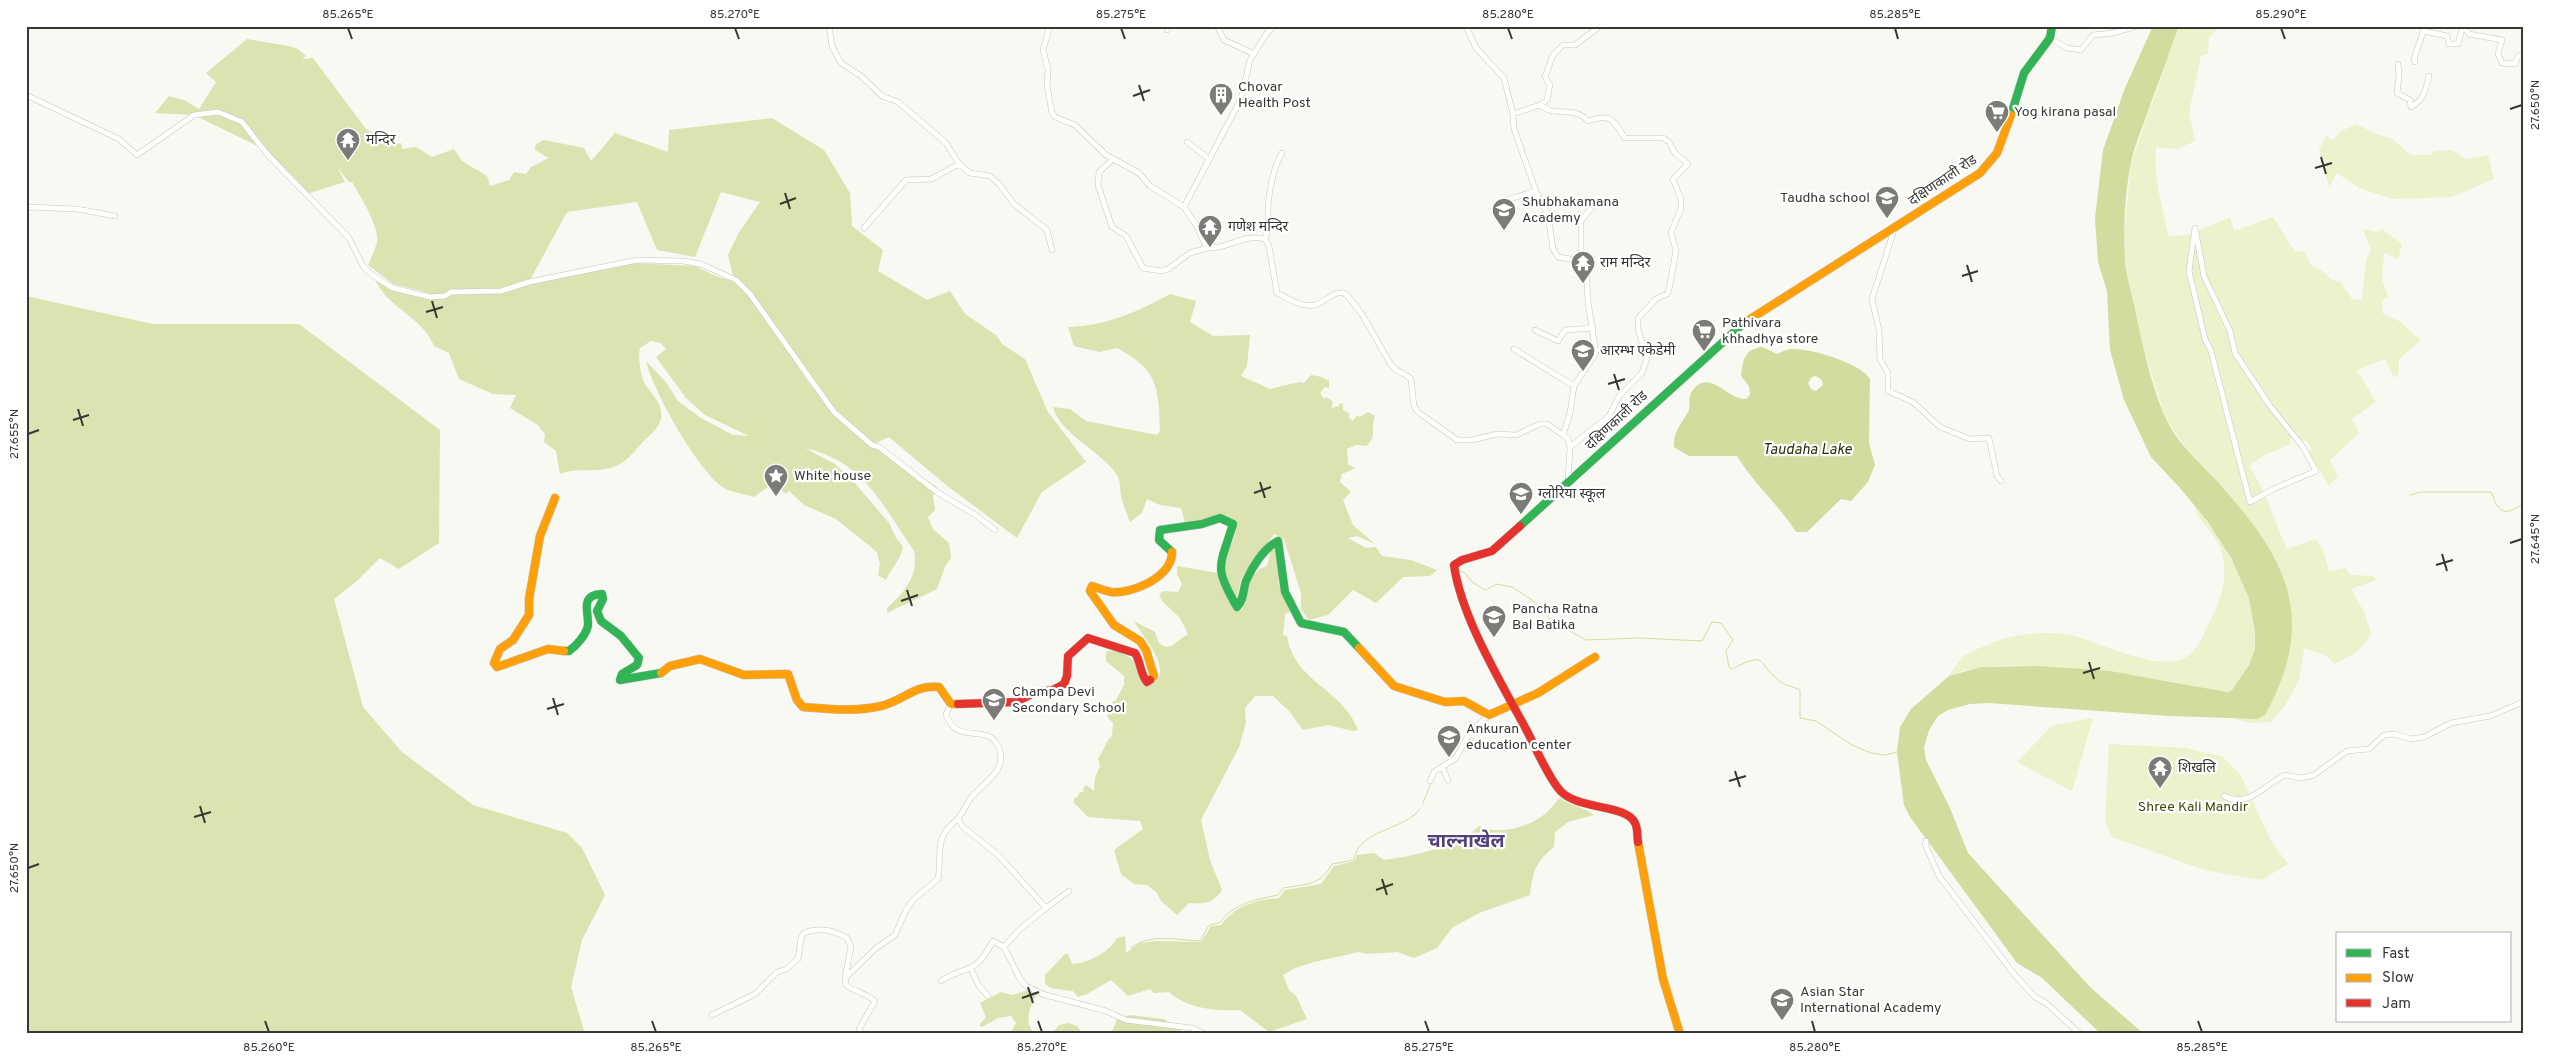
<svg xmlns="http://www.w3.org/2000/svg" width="2549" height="1060" viewBox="0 0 2549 1060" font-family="Overpass,'Noto Sans Devanagari',sans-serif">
  <rect width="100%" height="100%" fill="#f8f9f3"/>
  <path fill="#ebf2cc" d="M2179,26H2216L2215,32L2209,37L2208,54L2201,56L2189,113L2195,141L2177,149L2156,147C2153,177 2162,207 2169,237L2192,234L2230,217L2234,231L2273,217L2295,252L2304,251L2311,265L2321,270L2332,280L2340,282L2352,299L2362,300L2366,261L2371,250L2363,229L2376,232L2382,229L2402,244L2398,259L2384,253L2382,279L2388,297L2382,301L2383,314C2389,318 2397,319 2402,323C2409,329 2413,335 2421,340L2399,359V374L2394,378L2385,359L2357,370L2376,402L2352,419L2359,433L2330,460L2338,476L2329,485L2308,452L2312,449L2305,440L2301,441L2298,433L2291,436L2290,444L2265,455L2249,466C2266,491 2274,521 2287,549L2316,539L2323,550L2329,571L2346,568L2350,575L2373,576L2377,580L2351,589L2364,612L2371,633C2363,650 2351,656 2334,664C2327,653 2316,652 2304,649L2299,680L2286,704L2271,722L2250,723L2235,719L2262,717L2270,705L2290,597L2284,585L2215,479L2189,453L2166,419L2142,345L2125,262L2124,234L2131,163Z
    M2357,124L2373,133L2391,138L2411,155H2432L2434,151L2452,150L2466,159L2488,155L2494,179L2452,197L2392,199L2359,188L2337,173L2329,187L2319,149L2327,136L2333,140L2341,131Z
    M2194,505C2220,536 2266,607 2255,650C2251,665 2240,677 2232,690L2222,692C2172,680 2122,673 2071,669C2031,665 1987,661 1949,676C1965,651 1966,654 1992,643C2016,633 2049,630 2074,636C2101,643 2158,672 2184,658C2198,651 2204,633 2211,619C2222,598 2228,576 2222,553C2218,535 2198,523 2194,505Z
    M2093,718L2072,791L2017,762L2053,725Z
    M2109,744L2186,748L2223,757L2240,774L2271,841L2288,864L2262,880L2204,870L2112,837L2105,821Z"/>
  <path fill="#dbe3b0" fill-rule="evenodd" d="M247,39L289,46L298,49L306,56L302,59L313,58L366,129L394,144L401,143L402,149L416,147L432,157L454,149L462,161L487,176L490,186L509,180L514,172L526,174L531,167L549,158L535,150L536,144L544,140L584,148L591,161L615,133L668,152L669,130L772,118L824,150L850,193L852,226L883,250L878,271L927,300L950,291L965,314L996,335L1002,344L1025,359L1048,412L1086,462L1042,492L1017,538L946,485L889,437L876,443L879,448L937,487L933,496L935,510L928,517L933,529L949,543L951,558L945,567L937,589L887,613V608C904,593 919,576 914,551C882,505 865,462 805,448L835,464L854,482L889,523L896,538L903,546C902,557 891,569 886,580L878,575L880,564L877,552L836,519L804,505L789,491L786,494L772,484L754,497C745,494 733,493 724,488C699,473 652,389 646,361L666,382L678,401L701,418L733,435L749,436L705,415L686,398L656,357L666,349L661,343L651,341L640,348C638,357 640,373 644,382C650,394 664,402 661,419C659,429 648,436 642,443C635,450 629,459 620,464C601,475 579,466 560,474L556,451L544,442L545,434L538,425L510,408L516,395L493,394L459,379L449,353L434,346C423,317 387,308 375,279L392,289L432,297L422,291L393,284L368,265C371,258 375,250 377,242C380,227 360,197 353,183L348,181L337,167L345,182L306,194L268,151L194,115L155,113L169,96L184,100L199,109L216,82L206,73ZM721,192L760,202L738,234L728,255L733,276L738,282L718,277L695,266L634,263L529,282L567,212L637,202L657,250L695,257ZM772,327L828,406L808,382Z
    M1170,294L1196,301L1190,322L1213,336L1250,335L1247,366L1241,376L1270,389L1299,382L1304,383L1311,375L1322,377L1329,381V388L1325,387L1320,393L1324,399L1327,397L1333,402L1331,408L1339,406V404L1343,403V410L1349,413V418L1353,421L1357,415L1360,417L1368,412L1375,416C1370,428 1378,436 1366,446L1356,445L1347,449L1348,465L1356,468L1342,474L1340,482L1351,492L1343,500L1353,525L1375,544L1357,536L1348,538L1366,548L1376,547L1382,556L1411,560L1437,570L1430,576L1403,577L1376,603L1353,590L1328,615L1309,620L1301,610V593L1284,539L1274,534L1241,579L1237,598L1234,599C1230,590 1220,576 1222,566C1225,551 1238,540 1235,524L1211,518L1185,523L1181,508L1160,505L1147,499L1142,513L1130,522C1127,514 1123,505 1121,496C1119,487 1122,480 1114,471C1099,451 1059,432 1053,407L1070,409L1086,421L1157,435L1160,431C1159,410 1160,382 1144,367C1137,359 1126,354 1118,348L1099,352L1074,346L1068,327C1105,326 1138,312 1170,294Z
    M26,296L153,324H299L440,430L439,543L399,569L380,558L358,580L334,599L363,707L402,752L473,805L567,833L582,848L605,895L582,940L571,987L585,1034H26Z
    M1275,548L1279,549L1282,579L1278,581L1290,612L1285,614L1283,635L1287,636C1294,682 1343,689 1358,730L1353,731L1328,725L1303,730L1289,711L1273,696H1255L1245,708L1246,723L1239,747L1201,820L1210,860L1222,890C1213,904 1205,904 1189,903L1177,915L1161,901L1157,893L1147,885L1134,884L1121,874L1114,850L1143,829L1140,821L1088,817L1074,803V798L1077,797L1080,792H1084L1083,788L1086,785L1094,791L1095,778L1100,766L1098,758C1105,751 1104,742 1112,736L1113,723L1107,717L1113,701L1116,700L1124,685V676L1106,661V652C1125,645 1142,670 1151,682L1157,681C1169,663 1142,636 1134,621L1155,632L1159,643L1165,647L1171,646L1188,634L1180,618L1162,601L1159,594L1164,591L1178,592L1182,584L1177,574V566L1218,573L1239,611L1243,609C1244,593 1251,570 1267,566L1271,550Z
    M1560,798C1571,806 1584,807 1594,815L1568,822L1555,832L1554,847C1535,862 1533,872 1530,895L1479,913L1452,928L1437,948L1414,958L1397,952L1367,954L1359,952L1314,962L1295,968L1283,975L1289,990L1296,996L1307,1019L1269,1032L1240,1010C1215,1011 1188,1009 1169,992L1154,993L1150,989L1128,996L1111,980L1087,994L1078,997L1073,991L1050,988L1045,983V975L1065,954H1068L1072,964C1088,963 1109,953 1117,938L1125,936L1126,953L1140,943L1156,941L1201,942L1211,926L1221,925C1236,905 1255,900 1279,898L1285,890L1321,884L1334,866L1355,861L1357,855L1374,853L1384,860C1413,856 1459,847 1479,826C1499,836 1533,827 1549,810C1553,806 1555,802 1560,798Z
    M1037,987L1039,991C1031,1004 1022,1021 1035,1034H1010L1016,1023L1011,1016L998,1018L982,1027L979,1025L986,1017L980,1003L1001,992L1013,995Z
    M1130,1015L1164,1019L1186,1034H1111L1117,1019Z
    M1069,1023L1077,1026L1083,1034H1055L1054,1031L1059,1025Z"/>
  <path fill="#d2dc9e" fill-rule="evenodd" d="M2153,26H2179C2170,50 2162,74 2153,97C2146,119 2136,140 2131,162C2125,193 2123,229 2125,260C2126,275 2131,290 2134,305C2142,343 2150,381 2165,417C2176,442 2197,460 2215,479C2285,556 2320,616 2265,715L2257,719L2170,716L1988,703L1970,704L1948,710L1938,716L1929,730L1924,748L1926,760L1950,808L1968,853L2091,988L2144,1034H2101L2042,978L2017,963L1910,817L1904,805L1897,752L1900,727L1911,709L1949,676L1981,667L2039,666L2110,671L2227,692L2232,690L2249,665L2255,649V631L2249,598L2231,558L2208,522L2180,488L2151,457L2124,400L2110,350L2107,291L2098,262L2095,218L2103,150L2125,88Z
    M1762,347L1777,354C1782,352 1787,349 1792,349C1810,348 1861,363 1870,379L1869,443L1875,465L1868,482L1851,501L1841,499L1807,532H1796C1779,505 1754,484 1737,456H1689L1674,447C1673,431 1681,425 1688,412C1691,406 1688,399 1691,393C1708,365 1728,401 1746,399L1750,395L1749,386L1741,376C1743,361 1744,349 1762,347ZM1816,376L1822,380L1823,385L1816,391L1811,389L1808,383L1812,377Z"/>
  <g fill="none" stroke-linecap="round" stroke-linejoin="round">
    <path stroke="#d2dc9e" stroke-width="1" d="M2410,495L2420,492H2489L2492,493C2497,512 2506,518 2523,503
      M1458,570L1465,573L1471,581L1485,590L1497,584L1512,587L1532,600L1552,621L1586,640L1640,638L1702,641L1712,622L1721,623L1733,640L1726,651L1729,667L1732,669C1769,650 1755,663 1781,682C1786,686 1794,687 1800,690V718L1816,721L1852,745L1871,753L1885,755L1897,752
      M1465,747L1471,736
      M1423,803L1431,783
      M1131,948C1149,933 1177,940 1200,941L1209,925L1219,923C1235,903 1254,900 1278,895L1283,888C1306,884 1320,886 1332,864L1354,860C1358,829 1404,831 1420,809"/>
    <defs>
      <path id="street" d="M829,26L832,46L841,63L861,76L882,96L898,102L946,143L959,164L970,173L990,176L999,184L1014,204L1047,230L1052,250
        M1050,26L1043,50L1048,69L1047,85L1052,113L1055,117L1075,125L1106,155L1139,173L1150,186L1184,207
        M1217,26L1224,40L1254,54
        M1274,26L1267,33L1250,60L1241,99L1184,207L1195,223L1207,248C1230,249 1243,233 1265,239L1269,246L1277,293C1288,298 1301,308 1315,305C1325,302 1333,291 1344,293C1363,309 1378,345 1392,366C1398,373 1405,373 1411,379L1414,406L1418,412L1457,440H1472L1497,434L1516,435L1540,424H1547L1563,435L1568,439L1570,447L1568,483
        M1466,26L1476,48L1504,78L1513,114L1514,129L1537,194L1548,215L1553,249L1558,257L1582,261L1586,265L1588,302L1596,353L1574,386L1570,413L1563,435
        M2466,26L2465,29L2469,34L2502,40L2498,54L2502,63L2515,64L2518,56L2523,55
        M1167,30L1168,26
        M2424,31L2447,36L2449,44H2458L2463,26
        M2050,38L2067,48L2081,50L2093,35L2113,33L2137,26
        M2415,62L2414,59L2425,26
        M2398,64L2399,75L2397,93L2410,100L2411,107C2424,100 2426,89 2429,76
        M26,95L119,139L137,155L194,115L218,112L242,122L267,154L349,238L363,266L372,275L393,288L430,297L445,296L451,292L501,291L529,282L637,260L683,261L701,264L736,280L750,294L834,412L872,445L879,447L937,492L977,516L995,530
        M1540,105L1547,100L1550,85L1545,77L1553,55L1563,45H1575L1600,26
        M1513,114L1540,105C1555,118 1574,105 1588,121C1611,113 1612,119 1625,138H1663L1669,142L1675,153L1688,164L1673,179L1681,200V208L1671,233L1676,250L1669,290L1667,294L1656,299L1638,318V329L1647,358L1642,373L1619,396L1609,416L1570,447
        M1187,142L1209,159
        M1113,159L1099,172L1098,185L1112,227L1126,236L1143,268L1161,271L1168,269L1190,253L1207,248
        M1506,200L1536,191
        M26,207L77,209L115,216
        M864,228L906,180L931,179L959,164
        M2195,228L2204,276L2230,331L2235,353L2270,406L2303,447L2316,471L2273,489L2250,502L2211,351L2205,339L2189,271Z
        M1894,230L1872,299L1879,330L1880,359L1888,373V391L1913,402L1940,427L1970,439L1989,438L1997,476L2001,481
        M1265,239C1269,229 1268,223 1268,212C1268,194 1273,169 1282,153
        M1585,262L1581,250V221L1592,207
        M1535,330L1558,341L1565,330L1593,328
        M1514,349L1574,386
        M1470,732L1478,740
        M1442,767L1448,780
        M1430,781L1434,772L1456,758L1470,732L1489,715
        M2224,796C2248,809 2264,785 2285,775L2301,778L2314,775L2347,751L2369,749L2384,735L2395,734L2411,739L2424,737L2451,723L2490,716L2523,702
        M958,819L963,827L998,855L1046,908L1069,891
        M1926,841L1925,844L1939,876L2014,974L2035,997L2046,1003L2080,1034
        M1046,908L1019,930L1004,947L1020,979L1026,986L1042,994L1106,1011L1126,1020L1192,1028L1205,1034
        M971,969L979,986L988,996
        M845,978L846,985C855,992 866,993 875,1001L859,1029L862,1034
        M941,981C969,963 974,977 993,941L1004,947
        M712,1015L755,994L777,972L786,969L798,959L801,938L804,933C821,927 832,930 847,938L851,947L845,978L875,949L895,935L906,910L914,899L938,879C941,866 937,846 944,834C947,828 954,823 959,817C964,811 966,804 971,798C982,783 1008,772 999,748C989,721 956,747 946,714L951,704"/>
      <path id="fast" d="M2011,115L2024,73L2050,38L2052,26
        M1520,526L1744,323
        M1172,552L1159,540L1160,530L1202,524L1220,518L1233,524C1220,567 1213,566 1237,607C1244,600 1243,590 1246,581C1252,567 1264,548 1278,541L1285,592L1301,623L1344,632L1359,648
        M564,651H569C576,646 587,634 588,625C589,612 579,595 602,594L603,599L597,611L601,621L621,636L639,658L637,665L622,674L620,680L661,673"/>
      <path id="slow" d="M1744,323L1980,173L1997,153L2011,115
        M555,498L540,536L529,599V615L513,640L500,649L494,663L497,667L548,649L564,651
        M1359,648L1394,686L1445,702L1464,701L1489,715L1538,693L1595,657
        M661,673L670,666L700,659L744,675L788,674L797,700L803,707C828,709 856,712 881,706C903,701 915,684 939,687L951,704H958
        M1150,680L1154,676L1146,650L1140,641L1114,625L1090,591L1092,586C1098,588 1105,591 1111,592C1133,594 1172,577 1172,552
        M1638,842L1663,979L1680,1034"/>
      <path id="jam" d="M1520,526L1492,551L1462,560L1454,565C1461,617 1502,684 1527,731C1537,750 1545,771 1558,788C1574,811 1626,803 1635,823C1638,828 1637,836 1638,842
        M958,704L1016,702L1034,693L1053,690L1064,684L1067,676L1068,656L1088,638L1135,653C1141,662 1140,674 1147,682L1150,680"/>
    </defs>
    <use href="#street" stroke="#c5c6c2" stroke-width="6"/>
    <use href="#fast" stroke="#c5c6c2" stroke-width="9"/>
    <use href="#slow" stroke="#c5c6c2" stroke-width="9"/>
    <use href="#jam" stroke="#c5c6c2" stroke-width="9"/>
    <use href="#street" stroke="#fefefd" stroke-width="5"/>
    <use href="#fast" stroke="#30b455" stroke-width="8"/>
    <use href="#slow" stroke="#ff9f0a" stroke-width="8"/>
    <use href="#jam" stroke="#e5322d" stroke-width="8"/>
  </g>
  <path fill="none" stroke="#373834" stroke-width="2" d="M348,28L352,39M735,28L739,39M1121,28L1125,39M1508,28L1512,39M1895,28L1898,39M2281,28L2285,39M1139,85L1144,101M1133,96L1150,90M2510,109L2522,105M2321,157L2326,174M2315,168L2332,163M785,193L790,209M780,204L796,198M1967,265L1972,282M1962,276L1978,271M432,301L437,318M426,312L443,307M1614,374L1619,390M1608,384L1625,379M78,409L83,426M73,420L89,415M28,434L39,430M1260,482L1265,498M1254,493L1271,487M2510,543L2522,539M2442,554L2447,571M2436,565L2453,560M907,590L912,606M901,601L918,595M2089,662L2094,679M2083,673L2100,668M553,698L558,715M547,709L564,704M1735,771L1740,787M1729,781L1746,776M200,806L205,823M194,817L211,812M28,868L39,864M1382,879L1387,895M1376,890L1393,884M1028,987L1033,1003M1022,998L1039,992M265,1021L269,1032M652,1021L656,1032M1038,1021L1042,1032M1425,1021L1429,1032M1812,1021L1815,1032M2198,1021L2202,1032"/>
  <defs>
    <symbol id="building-pin" viewBox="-11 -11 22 30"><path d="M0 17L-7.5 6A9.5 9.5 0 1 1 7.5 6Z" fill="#7b7c77" stroke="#fff"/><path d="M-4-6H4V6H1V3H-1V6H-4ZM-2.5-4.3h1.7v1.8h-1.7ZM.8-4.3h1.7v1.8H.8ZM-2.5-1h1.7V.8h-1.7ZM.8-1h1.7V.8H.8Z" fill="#fff"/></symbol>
    <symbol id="supermarket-pin" viewBox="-11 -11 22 30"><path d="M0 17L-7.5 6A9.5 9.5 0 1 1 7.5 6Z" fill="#7b7c77" stroke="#fff"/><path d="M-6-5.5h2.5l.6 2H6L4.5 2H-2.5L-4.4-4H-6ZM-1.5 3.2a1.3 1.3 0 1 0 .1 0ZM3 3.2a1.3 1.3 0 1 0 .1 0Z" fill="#fff"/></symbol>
    <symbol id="temple-pin" viewBox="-11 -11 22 30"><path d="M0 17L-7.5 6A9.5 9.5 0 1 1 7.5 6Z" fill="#7b7c77" stroke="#fff"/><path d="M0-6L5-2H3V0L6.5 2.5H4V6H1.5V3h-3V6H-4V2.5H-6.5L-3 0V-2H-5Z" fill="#fff"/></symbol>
    <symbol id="school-pin" viewBox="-11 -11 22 30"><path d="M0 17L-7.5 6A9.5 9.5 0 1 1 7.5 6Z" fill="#7b7c77" stroke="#fff"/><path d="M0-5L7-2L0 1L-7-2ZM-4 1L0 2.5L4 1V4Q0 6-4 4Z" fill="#fff"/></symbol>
    <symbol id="sight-pin" viewBox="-11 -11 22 30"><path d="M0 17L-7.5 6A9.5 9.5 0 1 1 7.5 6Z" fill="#7b7c77" stroke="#fff"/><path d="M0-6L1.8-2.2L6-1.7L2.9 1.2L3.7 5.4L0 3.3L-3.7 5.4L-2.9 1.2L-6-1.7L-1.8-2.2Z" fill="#fff"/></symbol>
  </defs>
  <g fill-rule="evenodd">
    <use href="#building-pin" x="1207" y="81" width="28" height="38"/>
    <use href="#supermarket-pin" x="1983" y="98" width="28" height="38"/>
    <use href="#temple-pin" x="334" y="126" width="28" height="38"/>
    <use href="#school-pin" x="1873" y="184" width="28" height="38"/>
    <use href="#school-pin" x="1490" y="196" width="28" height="38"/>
    <use href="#temple-pin" x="1196" y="213" width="28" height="38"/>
    <use href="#temple-pin" x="1569" y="249" width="28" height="38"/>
    <use href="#supermarket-pin" x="1690" y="317" width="28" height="38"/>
    <use href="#school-pin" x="1569" y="337" width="28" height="38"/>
    <use href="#sight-pin" x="762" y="462" width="28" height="38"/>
    <use href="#school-pin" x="1507" y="480" width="28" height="38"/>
    <use href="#school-pin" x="1480" y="603" width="28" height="38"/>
    <use href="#school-pin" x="980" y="686" width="28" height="38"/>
    <use href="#school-pin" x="1435" y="723" width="28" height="38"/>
    <use href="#temple-pin" x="2146" y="754" width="28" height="38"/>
    <use href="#school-pin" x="1768" y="986" width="28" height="38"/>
  </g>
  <g text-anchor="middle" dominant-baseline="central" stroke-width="4.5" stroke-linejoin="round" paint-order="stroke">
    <g font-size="14" fill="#373834" stroke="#fff" text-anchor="start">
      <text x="1238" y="87">Chovar<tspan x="1238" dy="16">Health Post</tspan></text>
      <text x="2014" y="112">Yog kirana pasal</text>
      <text x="366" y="140">मन्दिर</text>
      <text x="1870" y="198" text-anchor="end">Taudha school</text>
      <text x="1522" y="202">Shubhakamana<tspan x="1522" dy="16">Academy</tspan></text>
      <text x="1228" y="227">गणेश मन्दिर</text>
      <text x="1600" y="263">राम मन्दिर</text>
      <text x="1722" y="323">Pathivara<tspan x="1722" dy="16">khhadhya store</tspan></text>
      <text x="1600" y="351">आरम्भ एकेडेमी</text>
      <text x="794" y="476">White house</text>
      <text x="1538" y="494">ग्लोरिया स्कूल</text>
      <text x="1512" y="609">Pancha Ratna<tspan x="1512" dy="16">Bal Batika</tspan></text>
      <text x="1012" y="692">Champa Devi<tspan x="1012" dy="16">Secondary School</tspan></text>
      <text x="1466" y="729">Ankuran<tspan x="1466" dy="16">education center</tspan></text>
      <text x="2178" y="768">शिखलि</text>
      <text x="1800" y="992">Asian Star<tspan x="1800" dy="16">International Academy</tspan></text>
    </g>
    <g font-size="14" fill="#373834" stroke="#fff">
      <text transform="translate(1943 181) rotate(-34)">दक्षिणकाली रोड</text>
      <text transform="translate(1617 421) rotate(-43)">दक्षिणकाली रोड</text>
    </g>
    <g font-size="14" fill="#434a07" stroke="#fff">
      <text x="2193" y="807">Shree Kali Mandir</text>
    </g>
    <g font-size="15" font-style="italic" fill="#2b300b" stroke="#fff">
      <text x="1807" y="450">Taudaha Lake</text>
    </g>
    <g font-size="19" font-weight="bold" fill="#523f7c" stroke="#fff">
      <text x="1466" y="842">चाल्नाखेल</text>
    </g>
  </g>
  <rect width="2549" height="1060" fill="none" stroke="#ffffff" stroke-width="55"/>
  <rect x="2336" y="932" width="175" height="90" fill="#ffffff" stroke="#afafae"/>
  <rect x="2346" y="949" width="25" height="8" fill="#30b455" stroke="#afafae"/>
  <text x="2382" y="958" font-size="15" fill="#373834">Fast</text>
  <rect x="2346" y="974" width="25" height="8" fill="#ff9f0a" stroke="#afafae"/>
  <text x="2382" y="982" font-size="15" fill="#373834">Slow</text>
  <rect x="2346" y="999" width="25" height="8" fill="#e5322d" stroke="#afafae"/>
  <text x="2382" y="1008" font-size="15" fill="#373834">Jam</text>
  <rect x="28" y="28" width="2494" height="1004" fill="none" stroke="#373834" stroke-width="2"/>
  <g font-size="12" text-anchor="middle" fill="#373834">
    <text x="348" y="18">85.265°E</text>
    <text x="735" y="18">85.270°E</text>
    <text x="1121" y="18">85.275°E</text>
    <text x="1508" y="18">85.280°E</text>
    <text x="1895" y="18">85.285°E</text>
    <text x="2281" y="18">85.290°E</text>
    <text transform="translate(2535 105) rotate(-90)" y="4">27.650°N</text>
    <text transform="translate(14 434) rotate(-90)" y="4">27.655°N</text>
    <text transform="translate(2535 539) rotate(-90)" y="4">27.645°N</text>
    <text transform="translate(14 868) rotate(-90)" y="4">27.650°N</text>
    <text x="269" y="1051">85.260°E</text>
    <text x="656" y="1051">85.265°E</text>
    <text x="1042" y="1051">85.270°E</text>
    <text x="1429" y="1051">85.275°E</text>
    <text x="1815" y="1051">85.280°E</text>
    <text x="2202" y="1051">85.285°E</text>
  </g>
</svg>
